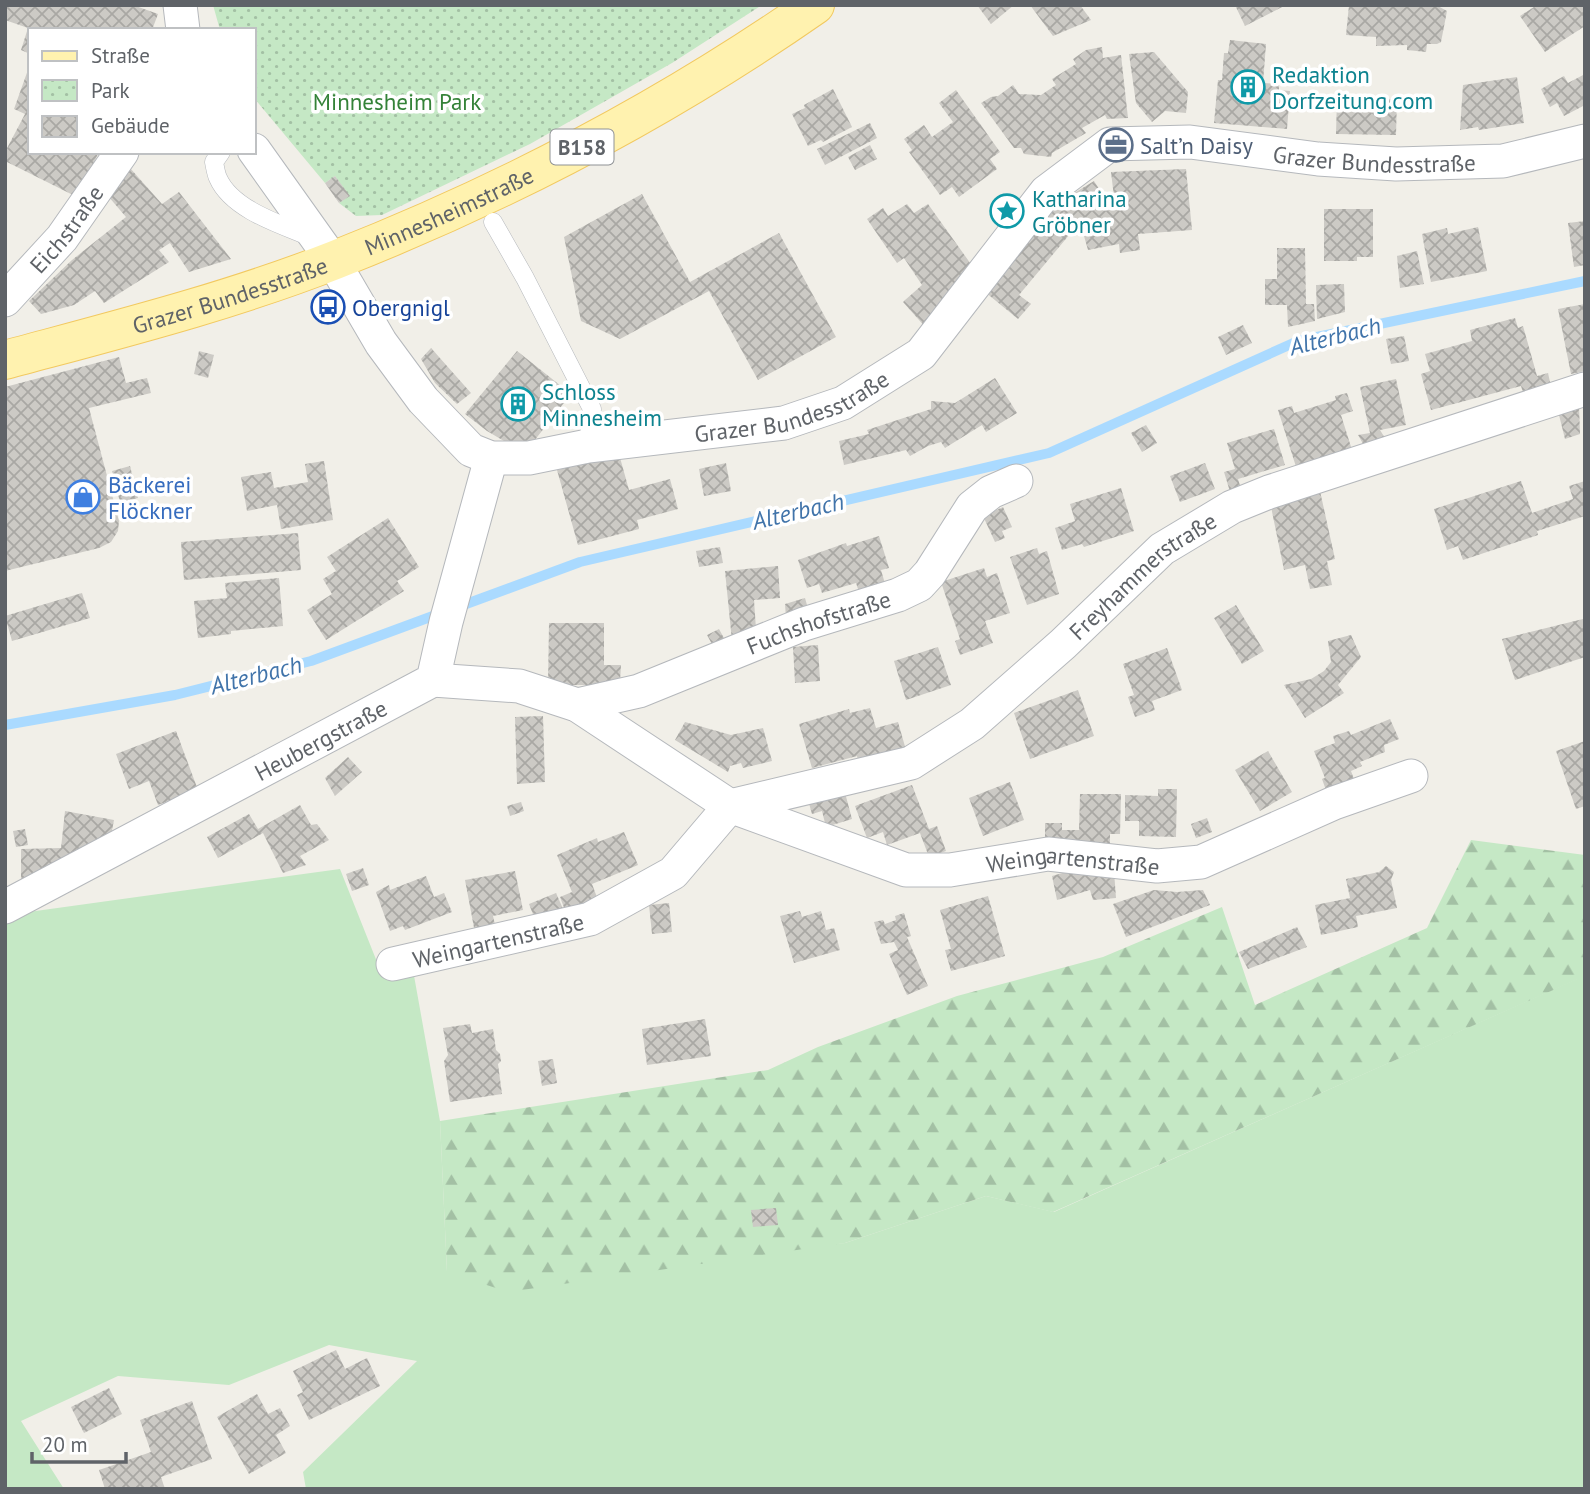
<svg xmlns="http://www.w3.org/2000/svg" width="1590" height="1494" viewBox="0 0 1590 1494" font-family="'PT Sans',sans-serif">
  <defs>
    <pattern id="forest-firs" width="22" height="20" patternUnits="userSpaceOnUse" patternTransform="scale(1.75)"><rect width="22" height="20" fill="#c5e8c5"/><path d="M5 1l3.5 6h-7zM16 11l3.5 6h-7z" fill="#a3c0a4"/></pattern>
    <pattern id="park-dots" width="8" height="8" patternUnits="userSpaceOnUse" patternTransform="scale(1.75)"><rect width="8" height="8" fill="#c5e8c5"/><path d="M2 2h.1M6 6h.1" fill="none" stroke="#a3c0a4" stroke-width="1.8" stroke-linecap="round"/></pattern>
    <pattern id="building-cross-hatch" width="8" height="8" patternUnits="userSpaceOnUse" patternTransform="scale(1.75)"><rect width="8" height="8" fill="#cccac5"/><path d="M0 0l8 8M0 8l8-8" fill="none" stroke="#a9a8a4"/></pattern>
  </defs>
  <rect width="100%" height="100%" fill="#f1efe8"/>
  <path fill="#c5e8c5" d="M340,869L383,977L413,970L440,1121L447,1272L845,1243L986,1196L1054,1212L1579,978L1585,979V1489H306L303,1472L417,1361L329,1345L229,1385L118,1376L21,1421L64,1489H5V920L14,914Z"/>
  <path fill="url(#forest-firs)" d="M1471,840L1585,855V979H1578L1053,1212L986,1196L845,1243L508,1292L447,1272L440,1121L768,1070L818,1047L957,996L1103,957L1222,907L1255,1005L1427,928Z"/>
  <path fill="url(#park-dots)" d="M213,5H762L672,63L530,144L382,215L356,216L339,203L349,196L335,176L325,183L254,98V30H220Z"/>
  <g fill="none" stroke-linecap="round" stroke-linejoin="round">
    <path stroke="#aadaff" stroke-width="10" d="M458,607L580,562L1049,453L1298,341L1585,281
      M5,725L175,695L311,661L441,613"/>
  </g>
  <path fill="url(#building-cross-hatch)" d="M5,5H133L158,14L152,30H30V54L21,50L28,28L5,20Z
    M977,5H1014L991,24Z
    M1030,5H1080L1091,20L1053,36Z
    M1235,5H1286L1245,26Z
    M1349,5H1436L1447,11L1441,42L1437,44H1427L1426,52L1407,50V45L1376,46V37L1346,35Z
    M1537,5H1585V26L1545,52L1520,16Z
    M1230,40L1266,44L1263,83L1279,84V90L1290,91L1287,129L1214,123L1218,80H1222L1224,53H1228Z
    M1102,47L1103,58L1121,55L1128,118L1107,119L1105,115L1082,128L1086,133L1052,153L1051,157L1024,154L1021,148H1014L981,103L991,97L998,96L1013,85L1019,94L1041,95L1056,85L1052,79L1076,64L1073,59L1086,50Z
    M1154,52L1188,92L1186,113L1165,111L1152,122L1136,103L1129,54Z
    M29,67L30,152H99L77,197L5,161V152L25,114L14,109Z
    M1585,74V105L1564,116L1557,103L1550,107L1541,89L1564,76L1568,83Z
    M1517,77L1524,123L1479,130L1478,127L1460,130L1463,85Z
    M833,89L852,127L823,142L821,140L808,146L792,114L805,108L804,105Z
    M956,90L1000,152L990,159L997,169L959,197L952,187L940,195L909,152L912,150L904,139L924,125L932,137L953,122L939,103Z
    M1337,98L1397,99L1396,135L1336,134Z
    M870,123L877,138L825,165L817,149Z
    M870,145L877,159L855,170L848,157Z
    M130,168L162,204L179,192L231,259L189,272L170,243L159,250L169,262L104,303L95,291L74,305L41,314L29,301L72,260L126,217L108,196Z
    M1186,169L1192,230L1138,234L1140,250L1120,253L1119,244L1088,250L1080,222L1019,295L1031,304L1018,319L979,287L1031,226L1071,195L1094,181L1105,198L1114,197L1111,172Z
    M335,176L350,196L339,203L325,183Z
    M642,194L690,282L779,233L836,337L758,380L709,291L620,339L581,321L564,237Z
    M907,204L914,213L928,204L973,267L937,305L944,314L927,329L903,302L922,285L904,258L897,263L867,219L883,208L888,216Z
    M1324,209H1373V257H1357V261H1324Z
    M1585,221V265L1574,267L1568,223Z
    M1478,227L1487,271L1431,282L1422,234L1447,228L1448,234Z
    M1277,248H1305L1306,304H1314L1315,321L1288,327L1287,305H1265V279H1277Z
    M1417,251L1424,284L1400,288L1397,256Z
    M1344,284L1345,312L1317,319L1316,285Z
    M1585,304V371L1571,374L1558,309Z
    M1515,318L1518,328L1523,326L1537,376L1548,373L1552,391L1525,399L1521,386L1431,410L1421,374L1430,371L1425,354L1472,341L1470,330Z
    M1243,325L1252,343L1226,355L1218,337Z
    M1404,336L1409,361L1391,364L1386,339Z
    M431,348L471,393L457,404L435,383L421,359Z
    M199,351L214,355L208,378L194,374Z
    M517,351L571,394L534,441H504L487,431L465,414Z
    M119,357L126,383L147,378L151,393L89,408L119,521L118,531L111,542L99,548L5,571V387Z
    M995,378L1017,413L986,432L982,425L945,448L941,442L928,446L910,456L906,450L844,465L839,441L869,434L867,430L931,409V401L955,403Z
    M1396,379L1406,425L1380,430L1388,443L1366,449L1358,435L1370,433L1360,387Z
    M1347,393L1353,411L1341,415L1352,450L1298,473L1278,410L1292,406L1294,413L1336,400L1335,396Z
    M1579,404L1580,434L1565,439L1558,411Z
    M1146,425L1157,443L1142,452L1131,433Z
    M1274,429L1285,465L1238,479L1242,492L1231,495L1224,472L1235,469L1227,443Z
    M619,454L629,490L670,479L678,509L637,520L639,529L578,545L557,470Z
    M324,461L333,520L281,529L277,505L247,511L241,477L271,472L274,488L308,482L305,464Z
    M726,463L731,491L704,496L699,469Z
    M1205,463L1215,489L1180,502L1170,476Z
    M130,466L138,498L120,502L112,471Z
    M1521,481L1532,513L1573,499L1569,486L1585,481V516L1537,531L1538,535L1463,560L1458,546L1447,550L1434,509Z
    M1121,488L1134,531L1084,547L1082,544L1062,550L1055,528L1075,521L1070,504Z
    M1320,491L1335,559L1327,561L1332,585L1310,589L1305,565L1284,570L1270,502Z
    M1003,507L1012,527L1002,531L1005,538L995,542L983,516Z
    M388,518L419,567L397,581L404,591L326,640L307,610L332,594L323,579L336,571L327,557Z
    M298,533L301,570L184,580L181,542Z
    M879,536L889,568L881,570L886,587L860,595L856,583L822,593L819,584L807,588L798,560L846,543L847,546Z
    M720,547L723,563L699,567L696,551Z
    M1037,548L1039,554L1047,551L1059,594L1027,605L1010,557Z
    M778,566L780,598L754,600L756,629L732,641L725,571Z
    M984,568L987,577L997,573L1010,613L985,621L993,643L960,655L955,641L960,639L941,582Z
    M279,578L283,626L231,631V634L198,638L194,601L227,598L225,583Z
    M82,593L90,618L12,641L5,616Z
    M805,598L809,612L786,618L785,604Z
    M1236,605L1264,651L1242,664L1214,618Z
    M1583,619L1585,626V657L1515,680L1502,639Z
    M549,623H604V665H621L620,682L604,685H548Z
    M719,629L725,640L713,646L707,635Z
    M1351,635L1361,657L1338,685L1344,693L1305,718L1284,685L1311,679L1324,671L1331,662L1328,641Z
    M818,645L820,681L795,683L793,647Z
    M938,647L951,685L906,700L894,661Z
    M1167,648L1182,690L1152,701L1155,710L1135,717L1128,697L1134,695L1123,664Z
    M1078,690L1094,736L1030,759L1014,713Z
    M870,708L876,728L898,722L906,750L859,764L857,756L812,768L799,724L849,709L850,713Z
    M543,716L545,782L517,784L515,717Z
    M1390,719L1399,739L1384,745L1385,752L1360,762L1362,766L1351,771L1355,782L1327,793L1322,779L1325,778L1314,751L1335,743L1333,736L1349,731L1351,735Z
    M685,722L731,735L763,728L772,761L743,768L741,763L730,766L728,772L675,740Z
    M176,731L198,790L158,805L149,781L129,789L116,754Z
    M1585,741V806L1576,809L1556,751Z
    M1268,751L1292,792L1260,811L1235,770Z
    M348,757L362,772L335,796L325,778Z
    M1010,782L1024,820L983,836L969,798Z
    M912,785L929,829L937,826L946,851L929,857L920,833L887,845L883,832L867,838L855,806Z
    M844,789L852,819L826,827L822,811L812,814L808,800Z
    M1158,789H1177L1176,837L1139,836V821H1125V795L1158,796Z
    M1080,794H1121L1120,834H1110V849L1045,841V823H1062V830H1079Z
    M521,802L524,811L510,816L507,806Z
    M300,805L311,825L317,824L329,840L300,856L306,865L283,873L263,833L218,858L207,837L249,814L258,829Z
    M65,811L114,820L109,846L21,882V849L61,848Z
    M1207,818L1212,832L1196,838L1191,824Z
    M25,829L28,845L16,847L13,831Z
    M624,832L638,865L592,884L598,900L566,913L560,897L572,892L557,855L597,838L598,842Z
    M1386,866L1394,872L1391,880L1397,908L1356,916L1358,927L1321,935L1315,905L1350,898L1346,879L1379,872Z
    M1083,867L1114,871L1116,898L1093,900L1090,890L1057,900L1052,876Z
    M363,868L369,885L352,891L346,874Z
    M515,871L523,910L493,916L496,929L475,933L465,880Z
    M426,876L434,897L444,893L452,912L405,930L403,926L390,931L376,892L389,885L390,890Z
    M1154,890L1177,892L1203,890L1210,905L1126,937L1113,904Z
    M556,893L564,911L536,922L529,904Z
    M988,896L1005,956L951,971L945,950L951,949L940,910Z
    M669,903L672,932L652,934L649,905Z
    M800,911L802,917L821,911L826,930L834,928L840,950L794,963L780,916Z
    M904,913L911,936L907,937L928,986L907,995L889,954L898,950L894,942L881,944L874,922L883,920L885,924L896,920L895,916Z
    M1297,927L1307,947L1248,969L1239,952Z
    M705,1019L711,1056L647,1065L642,1029Z
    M470,1024L472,1033L493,1029L496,1050L500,1054L501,1061L498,1064L502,1094L450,1102L444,1061L448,1055L443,1028Z
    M553,1059L557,1083L542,1086L538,1061Z
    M776,1208L778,1225L753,1227L751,1210Z
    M336,1350L345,1369L367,1358L380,1386L309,1420L297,1395L303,1392L293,1371Z
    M109,1388L122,1414L84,1433L71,1407Z
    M257,1394L268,1414L280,1408L290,1426L276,1435L286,1453L249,1474L217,1417Z
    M192,1401L212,1459L161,1477L165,1489H105L99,1470L151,1452L140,1420Z"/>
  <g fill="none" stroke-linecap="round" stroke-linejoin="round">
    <defs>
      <path id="lane" d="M221,152L214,162C215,167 216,174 218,178C232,210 282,225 311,237
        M493,222L525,278L592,409L588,446"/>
      <g id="street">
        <path d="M180,5L183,30"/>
        <path id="s1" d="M254,150L333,261L381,343L423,400L471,450L491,458H529L588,446L784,423L843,403L921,354L1046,192L1110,144L1190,142L1318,159L1396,164L1503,161L1585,141"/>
        <path id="s2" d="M5,300L62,238L122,152"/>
        <path id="s3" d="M433,680L519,686L577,705L730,806L906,870H950L1048,854L1157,866L1201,862L1334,803L1411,776"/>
        <path id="s4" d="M577,705L639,691L804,624L898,595L919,585L930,573L972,507L991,492L1016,481"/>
        <path id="s5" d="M730,806L911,763L972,724L1063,644L1162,549L1232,507L1269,492L1585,389"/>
        <path id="s6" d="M5,907L433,680L446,622L491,458"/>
        <path id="s7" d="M393,964L590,919L673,873L730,806"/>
      </g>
      <g id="primary">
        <path id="s8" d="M5,360C116,330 228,302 335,260C503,194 666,109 815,5"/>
      </g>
    </defs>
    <use href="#lane" stroke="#b5b8bc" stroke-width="19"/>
    <use href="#street" stroke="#b5b8bc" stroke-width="35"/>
    <use href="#primary" stroke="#f2c960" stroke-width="40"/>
    <use href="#lane" stroke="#fff" stroke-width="18"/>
    <use href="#street" stroke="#fff" stroke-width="33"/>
    <use href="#primary" stroke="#fff2af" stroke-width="38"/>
  </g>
  <defs>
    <symbol id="building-ring" viewBox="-11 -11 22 22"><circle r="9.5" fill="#fff" stroke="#0f9aa8" stroke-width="1.5"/><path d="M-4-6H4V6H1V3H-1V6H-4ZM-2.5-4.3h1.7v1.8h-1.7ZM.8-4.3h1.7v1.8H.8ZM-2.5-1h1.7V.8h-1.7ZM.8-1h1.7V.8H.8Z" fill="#0f9aa8"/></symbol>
    <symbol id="office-ring" viewBox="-11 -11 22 22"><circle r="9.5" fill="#fff" stroke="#5c6f8a" stroke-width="1.5"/><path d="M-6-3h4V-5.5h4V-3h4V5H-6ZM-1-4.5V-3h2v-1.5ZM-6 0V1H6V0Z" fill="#5c6f8a"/></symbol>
    <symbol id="sight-ring" viewBox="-11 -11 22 22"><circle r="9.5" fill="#fff" stroke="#0f9aa8" stroke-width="1.5"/><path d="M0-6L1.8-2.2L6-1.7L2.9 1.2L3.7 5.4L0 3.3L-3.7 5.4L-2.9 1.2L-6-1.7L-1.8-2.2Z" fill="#0f9aa8"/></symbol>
    <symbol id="bus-ring" viewBox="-11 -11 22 22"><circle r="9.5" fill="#fff" stroke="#1a4fb4" stroke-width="1.5"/><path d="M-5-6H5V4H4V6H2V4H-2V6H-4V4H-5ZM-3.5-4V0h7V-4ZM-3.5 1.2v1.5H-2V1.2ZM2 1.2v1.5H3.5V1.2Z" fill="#1a4fb4"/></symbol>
    <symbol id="shop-ring" viewBox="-11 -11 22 22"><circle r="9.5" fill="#fff" stroke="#3f7fe0" stroke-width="1.5"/><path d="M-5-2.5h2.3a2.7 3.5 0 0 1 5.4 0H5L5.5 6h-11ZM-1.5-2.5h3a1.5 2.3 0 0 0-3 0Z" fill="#3f7fe0"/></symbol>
  </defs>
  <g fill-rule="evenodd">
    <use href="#building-ring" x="1229" y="68" width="38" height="38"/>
    <use href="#office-ring" x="1097" y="126" width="38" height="38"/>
    <use href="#sight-ring" x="988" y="192" width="38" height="38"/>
    <use href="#bus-ring" x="309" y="288" width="38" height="38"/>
    <use href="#building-ring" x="499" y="385" width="38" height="38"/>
    <use href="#shop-ring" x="64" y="478" width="38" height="38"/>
  </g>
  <g text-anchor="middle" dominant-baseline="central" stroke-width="7" stroke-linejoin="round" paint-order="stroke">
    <rect fill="#fff" stroke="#8f9295" stroke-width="2" x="550.5" y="129.5" width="63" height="35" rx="5"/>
    <g font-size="21" font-weight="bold" fill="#5f6368">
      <text x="582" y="147">B158</text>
    </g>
    <g font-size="23" fill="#0d838f" stroke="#fff" text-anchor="start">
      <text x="1272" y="74">Redaktion<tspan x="1272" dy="26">Dorfzeitung.com</tspan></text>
      <text x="1032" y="198">Katharina<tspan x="1032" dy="26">Gröbner</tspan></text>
      <text x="542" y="391">Schloss<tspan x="542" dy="26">Minnesheim</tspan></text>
    </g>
    <g font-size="23" fill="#348238" stroke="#fff">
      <text x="397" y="101">Minnesheim Park</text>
    </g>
    <g font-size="23" fill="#4e5e75" stroke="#fff" text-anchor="start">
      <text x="1140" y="145">Salt’n Daisy</text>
    </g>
    <g font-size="23" fill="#5f6368" stroke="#fff">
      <text stroke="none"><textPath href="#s1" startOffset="1393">Grazer Bundesstraße</textPath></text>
      <text stroke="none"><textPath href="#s8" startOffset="469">Minnesheimstraße</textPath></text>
      <text stroke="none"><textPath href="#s2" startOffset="94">Eichstraße</textPath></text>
      <text stroke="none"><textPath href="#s8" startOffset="234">Grazer Bundesstraße</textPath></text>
      <text stroke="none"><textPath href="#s1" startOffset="700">Grazer Bundesstraße</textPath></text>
      <text stroke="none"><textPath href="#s5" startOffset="485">Freyhammerstraße</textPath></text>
      <text stroke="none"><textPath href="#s4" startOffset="256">Fuchshofstraße</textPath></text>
      <text stroke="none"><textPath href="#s6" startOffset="357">Heubergstraße</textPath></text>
      <text stroke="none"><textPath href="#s3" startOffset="686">Weingartenstraße</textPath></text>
      <text stroke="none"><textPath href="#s7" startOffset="108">Weingartenstraße</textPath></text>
    </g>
    <g font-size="23" fill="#164399" stroke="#fff" text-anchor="start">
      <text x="352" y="307">Obergnigl</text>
    </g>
    <g font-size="23" fill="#366cbe" stroke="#fff" text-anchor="start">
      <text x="108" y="484">Bäckerei<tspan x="108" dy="26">Flöckner</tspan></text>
    </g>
    <g font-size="24" font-style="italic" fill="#4174aa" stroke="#fff">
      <text transform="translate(1335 336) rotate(-14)">Alterbach</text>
      <text transform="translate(798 511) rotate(-13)">Alterbach</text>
      <text transform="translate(256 675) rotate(-14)">Alterbach</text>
    </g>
  </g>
  <rect width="1590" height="1494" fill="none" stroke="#5f6368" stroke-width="14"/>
  <rect x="28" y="28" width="228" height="126" fill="#ffffff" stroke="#bfc1c3" stroke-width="2"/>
  <rect x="42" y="51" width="35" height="10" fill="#fff2af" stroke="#bfc1c3" stroke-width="2"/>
  <text x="91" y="63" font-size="21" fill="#5f6368">Straße</text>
  <rect x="42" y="80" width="35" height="21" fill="url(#park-dots)" stroke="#bfc1c3" stroke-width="2"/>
  <text x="91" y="98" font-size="21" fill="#5f6368">Park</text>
  <rect x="42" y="116" width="35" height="21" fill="url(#building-cross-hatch)" stroke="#bfc1c3" stroke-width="2"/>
  <text x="91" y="133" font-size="21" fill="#5f6368">Gebäude</text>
  <path d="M32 1452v10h94v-10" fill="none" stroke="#5f6368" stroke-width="3.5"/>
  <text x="42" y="1452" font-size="21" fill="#5f6368" stroke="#ffffff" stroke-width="5" paint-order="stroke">20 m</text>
</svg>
